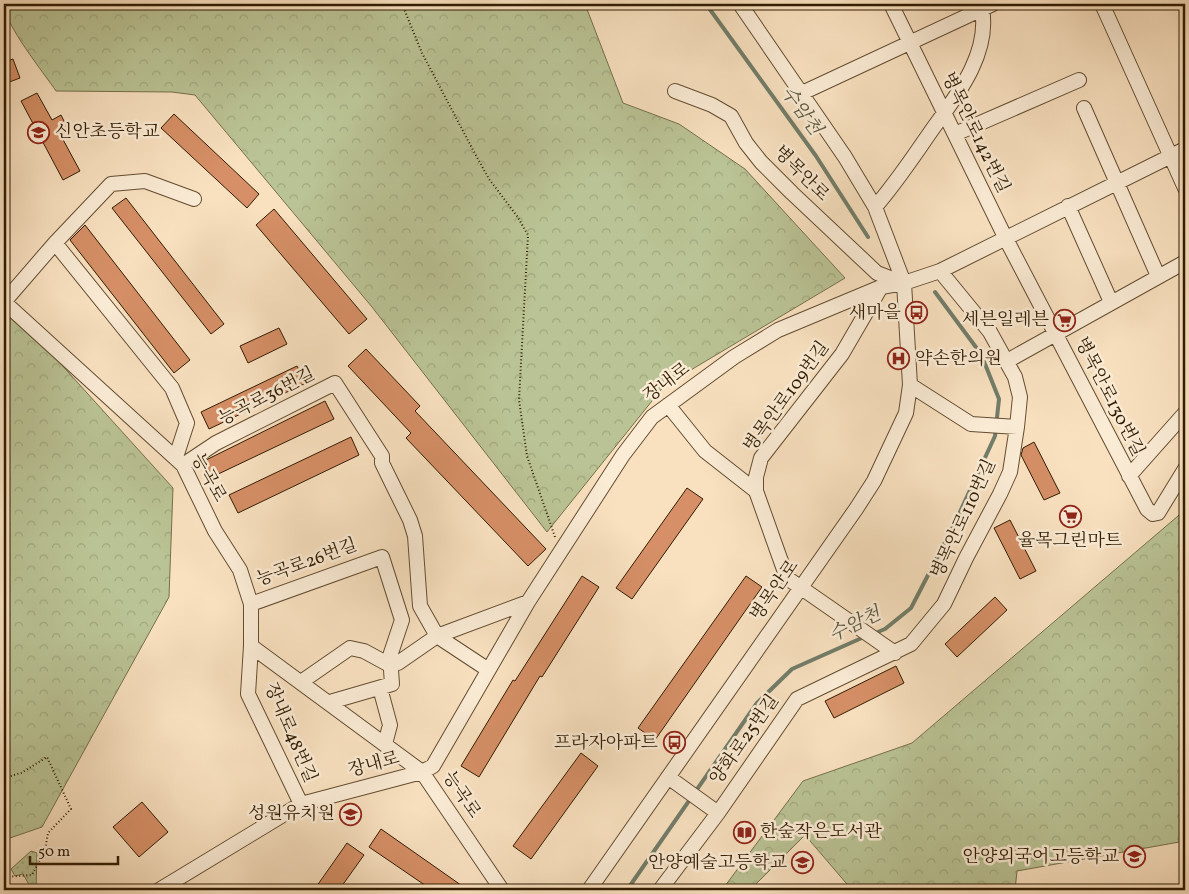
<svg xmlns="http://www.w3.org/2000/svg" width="1189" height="894" viewBox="0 0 1189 894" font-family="Vollkorn,'Noto Serif KR',serif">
  <defs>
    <pattern id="forest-crowns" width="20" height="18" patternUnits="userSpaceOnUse" patternTransform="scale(1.25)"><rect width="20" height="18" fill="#bac395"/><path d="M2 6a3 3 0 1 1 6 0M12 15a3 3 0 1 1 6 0" fill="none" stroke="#a0a77f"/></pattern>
    <pattern id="park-dots" width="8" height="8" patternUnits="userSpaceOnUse" patternTransform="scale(1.25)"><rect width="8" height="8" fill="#bac395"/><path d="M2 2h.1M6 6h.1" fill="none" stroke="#a0a77f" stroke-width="1.8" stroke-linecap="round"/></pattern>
  </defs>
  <rect width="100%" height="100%" fill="#f9e1c0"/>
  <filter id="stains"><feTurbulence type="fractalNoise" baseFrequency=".004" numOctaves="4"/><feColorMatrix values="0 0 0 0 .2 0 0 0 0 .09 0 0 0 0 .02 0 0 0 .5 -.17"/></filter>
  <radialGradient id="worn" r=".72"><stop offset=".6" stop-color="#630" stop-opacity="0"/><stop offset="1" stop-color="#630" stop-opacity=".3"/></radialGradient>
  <path fill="url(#forest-crowns)" stroke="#76704b" d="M4,4H585L623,103L679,124L745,169L845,278L664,386L547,532L372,307L195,95L172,92L56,91C44,73 4,24 4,4Z
    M4,312L21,320L173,488L169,597L42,827L4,840Z
    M1185,510V841L1017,871L1015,890H852L805,835L750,890H722L803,781L912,743Z"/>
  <path fill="url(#park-dots)" stroke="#76704b" d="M31,851L37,853L36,890H32L23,874L15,876L11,869Z"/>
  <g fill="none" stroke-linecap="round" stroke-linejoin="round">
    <path stroke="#727d6a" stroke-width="4" d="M706,4L816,156L868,237
      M873,634L885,629L911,608L954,525L995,436L999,399L981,354L935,292
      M627,890L757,703L792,669L864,637"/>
  </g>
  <path fill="#d68f66" stroke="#311c01" d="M13,59L20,78L4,84V62Z
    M37,93L52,120L61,115L68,129L60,134L80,171L63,180L21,101Z
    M174,114L259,194L247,208L161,128Z
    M126,198L224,324L211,334L112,208Z
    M274,209L367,319L349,334L256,225Z
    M85,225L190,360L174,373L70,240Z
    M279,328L287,344L248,363L240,346Z
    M366,349L420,406L415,411L546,549L528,566L406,438L411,433L348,366Z
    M297,366L306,383L209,429L201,412Z
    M325,401L334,419L212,477L204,461Z
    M351,437L359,455L238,513L229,495Z
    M1034,442L1060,493L1044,500L1021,455L1023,448Z
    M687,488L703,499L632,599L616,588Z
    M1010,520L1036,571L1020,579L994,528Z
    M582,576L599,587L542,677L540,676L479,777L461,766L513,680L515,681Z
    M746,576L762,587L655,740L638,728Z
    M995,597L1007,610L957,657L945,644Z
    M896,666L904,683L834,718L825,701Z
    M581,753L598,766L531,859L513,846Z
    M142,802L168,832L139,857L113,827Z
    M381,829L468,890H432L369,847Z
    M347,843L364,855L339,890H314Z"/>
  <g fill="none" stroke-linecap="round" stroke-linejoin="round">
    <defs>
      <path id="minor" d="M891,4L1006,239L1147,509L1153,514L1158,513L1185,469
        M1102,4L1185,188
        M675,91L712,105L731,116L746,143L761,162L792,193L877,273L903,283
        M802,93L993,4
        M1084,108L1158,276
        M955,134L1079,80
        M1068,206L1111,302
        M875,207C897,182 915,154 934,127C958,94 990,53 982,9
        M55,243L172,388L187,423L176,457
        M881,287L842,354L761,458L756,477V491L787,578L895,653
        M4,302L183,465L215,531L240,570L251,604V646L422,772L502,890
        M4,302L55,243L111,184L145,181L194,199
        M1007,361L1185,262
        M910,385L971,424L1017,427
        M668,405L705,451L756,491
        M183,465L216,443L335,383L382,456V463L410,520L415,536L420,606L437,636L487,669
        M1129,476L1185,413
        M251,604L382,557L402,620L390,656L392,684L330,702
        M251,646L248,694L301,804
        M301,682L350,648L364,651L386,663H398L437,636L528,602
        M380,688L390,725L385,744
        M668,777L718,813
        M159,890L301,804L422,772L433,766L528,602L623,455L652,417L734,357L778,330L881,287L904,283L940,271L1185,149
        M589,890L856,509L874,481L906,413L910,385L904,283L875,207L845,157L740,4
        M660,890L718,813L797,699L911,644L944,604L966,558L1000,494L1010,472L1017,427L1020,397L1015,377L990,332L940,271"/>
    </defs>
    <use href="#minor" stroke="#634d31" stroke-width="16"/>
    <path stroke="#311c01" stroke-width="2" stroke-dasharray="1 2.5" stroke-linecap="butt" d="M402,4L422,53L473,150L489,179L517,216L528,235L519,400L527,456L555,537
      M4,778L21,773L47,757L71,809L48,833L45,850L32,875L4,877"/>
    <use href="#minor" stroke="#fbecd6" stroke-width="14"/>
  </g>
  <defs>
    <symbol id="school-ring" viewBox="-11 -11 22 22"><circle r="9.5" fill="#fbecd6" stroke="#8f2418" stroke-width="1.5"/><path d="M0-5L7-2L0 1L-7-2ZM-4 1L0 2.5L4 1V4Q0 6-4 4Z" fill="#8f2418"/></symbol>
    <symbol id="bus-ring" viewBox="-11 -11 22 22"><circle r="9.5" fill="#fbecd6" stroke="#8f2418" stroke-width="1.5"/><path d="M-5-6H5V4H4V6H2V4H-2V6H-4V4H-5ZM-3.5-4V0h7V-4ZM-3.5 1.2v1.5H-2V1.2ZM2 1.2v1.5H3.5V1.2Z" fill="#8f2418"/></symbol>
    <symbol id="supermarket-ring" viewBox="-11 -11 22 22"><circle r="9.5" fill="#fbecd6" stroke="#8f2418" stroke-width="1.5"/><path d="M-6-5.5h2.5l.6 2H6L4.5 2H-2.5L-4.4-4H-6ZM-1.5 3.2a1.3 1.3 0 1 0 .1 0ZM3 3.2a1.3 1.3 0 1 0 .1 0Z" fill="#8f2418"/></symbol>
    <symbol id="hospital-ring" viewBox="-11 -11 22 22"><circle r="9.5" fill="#fbecd6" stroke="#8f2418" stroke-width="1.5"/><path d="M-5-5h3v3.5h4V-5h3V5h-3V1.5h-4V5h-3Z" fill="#8f2418"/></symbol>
    <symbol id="library-ring" viewBox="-11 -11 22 22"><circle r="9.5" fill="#fbecd6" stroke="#8f2418" stroke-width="1.5"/><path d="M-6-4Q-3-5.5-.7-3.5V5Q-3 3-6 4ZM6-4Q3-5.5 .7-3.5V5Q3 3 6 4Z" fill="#8f2418"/></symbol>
  </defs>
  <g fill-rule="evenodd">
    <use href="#school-ring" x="26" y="120" width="25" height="25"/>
    <use href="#bus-ring" x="904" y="300" width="25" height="25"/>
    <use href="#supermarket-ring" x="1052" y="308" width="25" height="25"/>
    <use href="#hospital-ring" x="886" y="346" width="25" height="25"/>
    <use href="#supermarket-ring" x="1058" y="504" width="25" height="25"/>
    <use href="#bus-ring" x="662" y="730" width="25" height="25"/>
    <use href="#school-ring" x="338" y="802" width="25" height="25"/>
    <use href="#library-ring" x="732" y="820" width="25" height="25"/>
    <use href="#school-ring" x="1122" y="844" width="25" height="25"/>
    <use href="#school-ring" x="790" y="850" width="25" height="25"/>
  </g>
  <g text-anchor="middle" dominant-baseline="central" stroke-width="5" stroke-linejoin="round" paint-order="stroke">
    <g font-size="18" fill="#311c01" stroke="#fbecd6" text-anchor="end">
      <text x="55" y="132" text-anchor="start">신안초등학교</text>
      <text x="901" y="313">새마을</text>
      <text x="1049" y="320">세븐일레븐</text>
      <text x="915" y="359" text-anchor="start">약손한의원</text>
      <text x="1070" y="541" text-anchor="middle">율목그린마트</text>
      <text x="658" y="743">프라자아파트</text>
      <text x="335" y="814">성원유치원</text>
      <text x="760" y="832" text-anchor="start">한숲작은도서관</text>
      <text x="1119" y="857">안양외국어고등학교</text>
      <text x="787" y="863">안양예술고등학교</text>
    </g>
    <g font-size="18" fill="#311c01" stroke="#fbecd6">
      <text transform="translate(975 133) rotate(64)">병목안로142번길</text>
      <text transform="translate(801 174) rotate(45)">병목안로</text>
      <text transform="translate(667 383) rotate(-37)">장내로</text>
      <text transform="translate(267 397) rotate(-27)">능곡로36번길</text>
      <text transform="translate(787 397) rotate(-54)">병목안로109번길</text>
      <text transform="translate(1109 397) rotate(63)">병목안로130번길</text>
      <text transform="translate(208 478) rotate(61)">능곡로</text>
      <text transform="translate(964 519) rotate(-65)">병목안로110번길</text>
      <text transform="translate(307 563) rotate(-20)">능곡로26번길</text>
      <text transform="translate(775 591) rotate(-55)">병목안로</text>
      <text transform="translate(290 733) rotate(67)">장내로48번길</text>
      <text transform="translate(745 740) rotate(-55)">양화로25번길</text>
      <text transform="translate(374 765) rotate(-15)">장내로</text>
      <text transform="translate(461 795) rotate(56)">능곡로</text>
    </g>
    <g font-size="19" font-style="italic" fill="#57553e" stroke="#fbecd6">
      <text transform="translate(801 111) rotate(54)">수암천</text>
      <text transform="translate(855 625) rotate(-26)">수암천</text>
    </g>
  </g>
  <rect width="1189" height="894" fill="none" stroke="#f9e1c0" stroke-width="20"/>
  <rect x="5" y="5" width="1179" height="884" fill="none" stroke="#311c01" stroke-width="2.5"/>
  <rect x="10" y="10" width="1169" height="874" fill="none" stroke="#311c01"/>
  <path d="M30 856v8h88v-8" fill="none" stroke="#311c01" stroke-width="2.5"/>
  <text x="38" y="856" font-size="15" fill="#311c01" stroke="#fbecd6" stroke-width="4" paint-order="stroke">50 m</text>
  <rect width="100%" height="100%" filter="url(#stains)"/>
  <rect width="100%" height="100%" fill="url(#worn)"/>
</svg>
